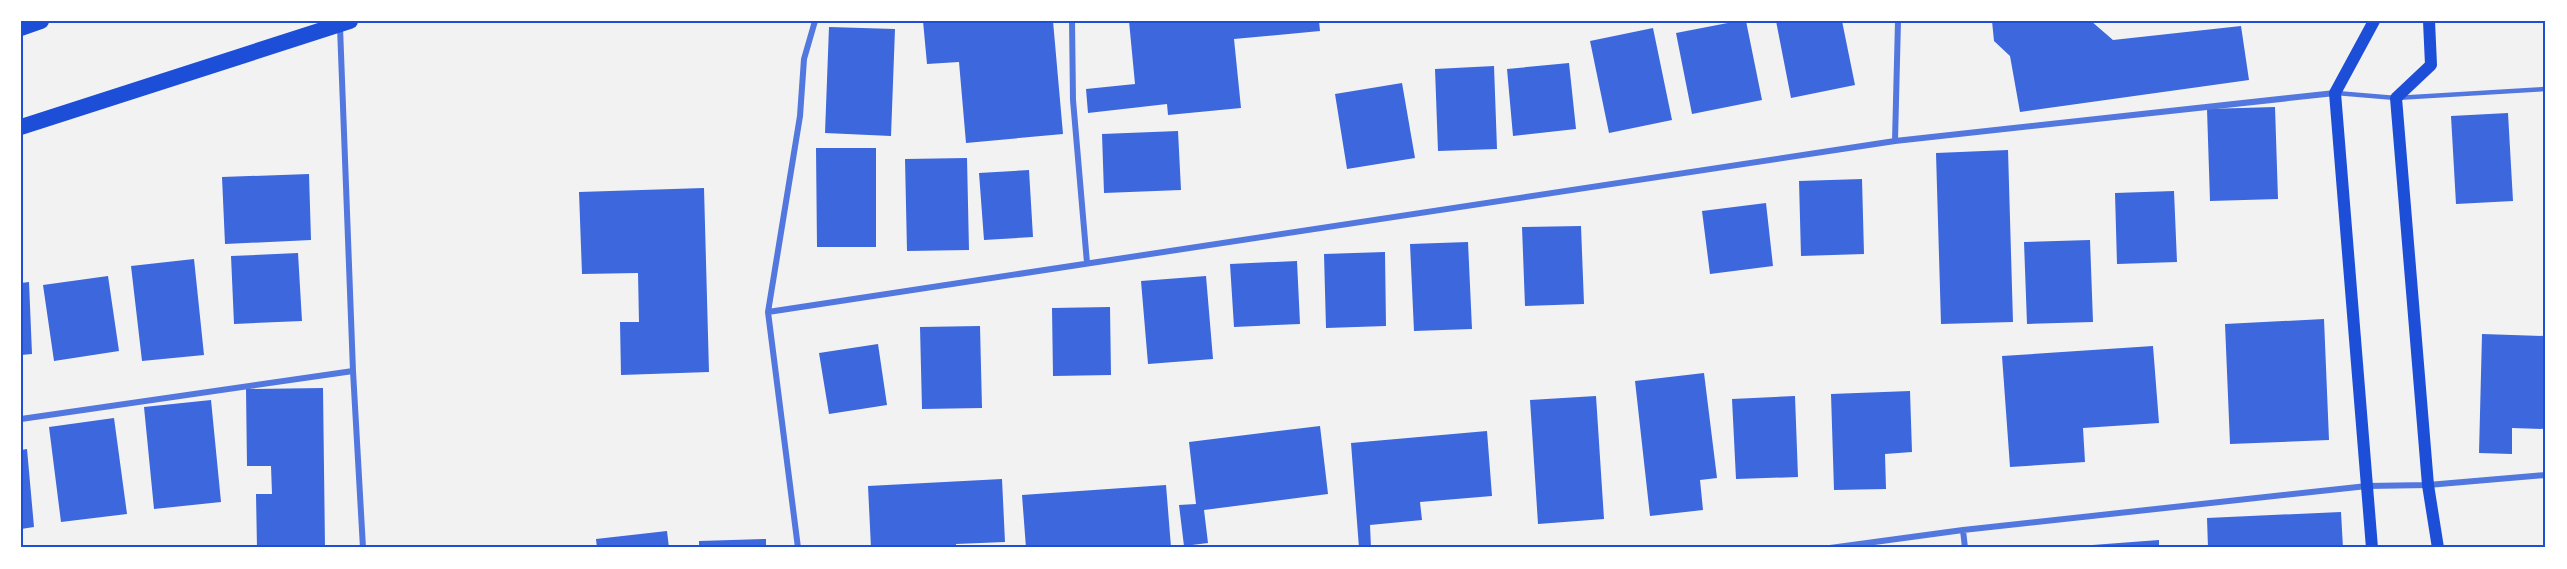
<svg xmlns="http://www.w3.org/2000/svg" width="2567" height="569" viewBox="0 0 2567 569" font-family="Karla,sans-serif">
  <rect width="100%" height="100%" fill="#f2f2f2"/>
  <path fill="#3d67dc" d="M923,21H1053L1063,134L966,143L959,62L927,64Z
    M1129,21H1319L1320,31L1234,39L1241,108L1168,115L1167,104L1088,113L1086,89L1135,84Z
    M1738,21H1746L1762,100L1692,114L1676,33Z
    M1776,21H1842L1855,85L1791,98Z
    M1992,21H2091L2113,40L2241,26L2249,80L2020,112L2010,56L1994,41Z
    M829,27L895,29L891,136L825,133Z
    M1653,28L1672,120L1609,133L1590,41Z
    M1569,63L1576,129L1513,136L1507,69Z
    M1494,66L1497,149L1438,151L1435,69Z
    M1402,83L1415,158L1347,169L1335,94Z
    M2275,107L2278,199L2210,201L2207,109Z
    M2508,113L2513,201L2456,204L2451,116Z
    M1178,131L1181,190L1104,193L1102,134Z
    M816,148H876V247H817Z
    M2008,150L2013,322L1941,324L1936,153Z
    M967,158L969,250L907,251L905,159Z
    M1029,170L1033,237L984,240L979,173Z
    M309,174L311,240L225,244L222,177Z
    M1862,179L1864,254L1801,256L1799,181Z
    M704,188L709,372L621,375L620,322H639L638,273L582,274L579,192Z
    M2174,191L2177,262L2117,264L2115,193Z
    M1766,203L1773,266L1710,274L1702,211Z
    M1581,226L1584,304L1525,306L1522,227Z
    M2090,240L2093,322L2027,324L2024,242Z
    M1468,242L1472,329L1414,331L1410,244Z
    M1385,252L1386,326L1326,328L1324,254Z
    M298,253L302,321L234,324L231,256Z
    M194,259L204,355L142,361L131,266Z
    M1297,261L1300,324L1234,327L1230,264Z
    M108,276L119,351L54,361L43,285Z
    M1206,276L1213,359L1148,364L1141,281Z
    M29,282L32,354L21,355V283Z
    M1110,307L1111,375L1053,376L1052,308Z
    M2324,319L2329,440L2230,444L2225,324Z
    M980,326L982,408L922,409L920,327Z
    M2482,334L2546,336V429L2512,428V454L2479,453Z
    M878,344L887,405L829,414L819,353Z
    M2153,346L2159,423L2083,428L2085,462L2010,467L2002,356Z
    M1704,373L1717,478L1700,480L1703,510L1650,516L1635,381Z
    M323,388L325,548H257L256,494H272L271,466H247L246,389Z
    M1910,391L1912,452L1885,454L1886,489L1834,490L1831,394Z
    M1596,396L1604,519L1538,524L1530,400Z
    M1795,396L1798,477L1736,479L1732,399Z
    M211,400L221,502L154,509L144,407Z
    M114,418L127,514L61,522L49,427Z
    M1320,426L1328,494L1204,510L1208,543L1184,546L1179,505L1196,504L1189,442Z
    M1487,431L1492,496L1420,502L1422,520L1370,525L1371,548H1359L1351,443Z
    M27,449L34,527L21,529V450Z
    M1002,479L1005,542L956,544V548H871L868,486Z
    M1166,485L1171,547L1026,548L1022,495Z
    M2341,512L2343,548H2208L2207,518Z
    M667,531L669,548H597L596,539Z
    M766,539V548H699V541Z
    M2159,540V548H2079V546Z"/>
  <g fill="none" stroke-linecap="round" stroke-linejoin="round">
    <path stroke="#5277de" stroke-width="4.5" d="M2336,93L2396,98L2546,89"/>
    <path stroke="#5277de" stroke-width="6" d="M1072,21L1073,100L1087,263
      M340,27L353,371L363,548
      M1895,141L1898,21
      M768,312L1895,141L2335,93
      M21,419L353,371
      M1963,530L1965,548
      M798,548L768,312L800,116L804,59L815,21
      M1830,548L1963,530L2367,486L2428,485L2546,475"/>
    <path stroke="#1d4ed8" stroke-width="12" d="M2429,21L2431,65L2396,98L2428,485L2438,548
      M2372,548L2335,93L2374,21"/>
    <path stroke="#1d4ed8" stroke-width="16" d="M21,28L41,21
      M21,127L350,21"/>
  </g>
  <rect width="2567" height="569" fill="none" stroke="#ffffff" stroke-width="45"/>
  <rect x="22" y="22" width="2522" height="524" fill="none" stroke="#1d4ed8" stroke-width="2"/>
</svg>
